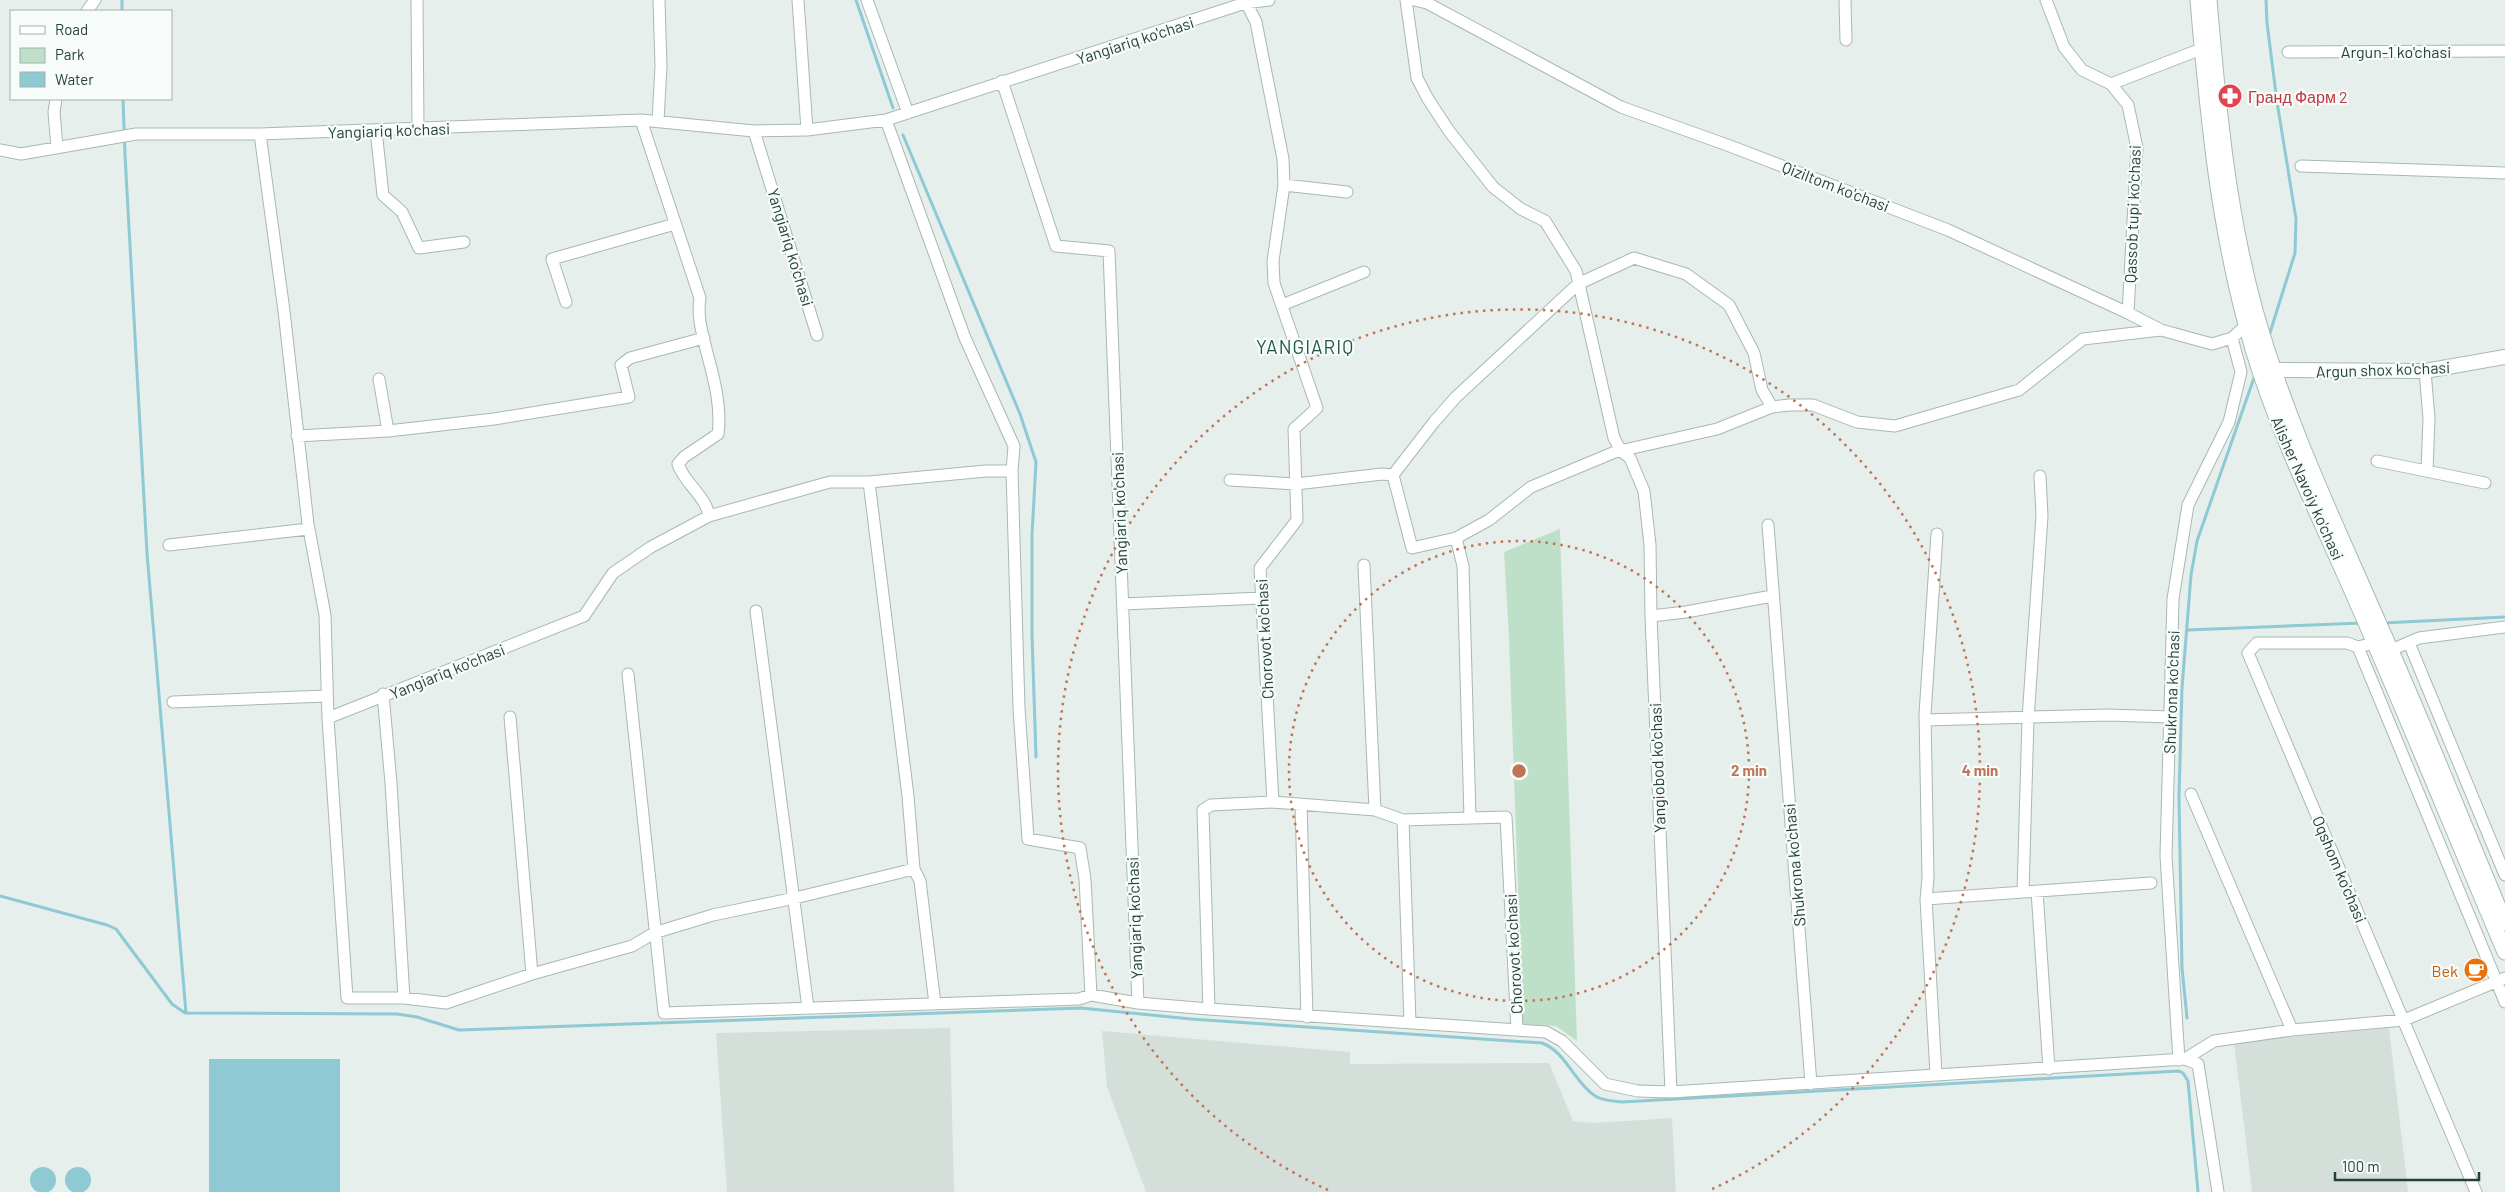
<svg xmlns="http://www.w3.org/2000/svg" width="2505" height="1192" viewBox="0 0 2505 1192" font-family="Barlow,sans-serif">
  <rect width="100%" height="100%" fill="#e6efeb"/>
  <path fill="#d4dfda" d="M950,1028L954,1192H727L716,1033Z
    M2389,1028L2408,1192H2252L2234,1042Z
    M1102,1031L1350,1052V1064L1549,1063L1573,1121L1594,1123L1672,1118L1676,1192H1146L1107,1087Z"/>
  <path fill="#bfe0c8" d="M1560,529V530L1577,1041L1556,1026L1523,1025L1509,638L1504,552Z"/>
  <path fill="#8ec9d4" d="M209,1059H340V1192H209Z
    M30 1180a13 13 0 1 1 26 0a13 13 0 1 1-26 0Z
    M65 1180a13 13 0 1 1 26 0a13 13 0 1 1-26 0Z"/>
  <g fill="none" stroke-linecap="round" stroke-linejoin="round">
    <path stroke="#8ec9d4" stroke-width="3" d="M856,0L893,108
      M2266,0L2267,23L2277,102L2296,219L2295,253L2269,336
      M122,11V0
      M123,99L125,155L147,553L186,1013L397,1014L417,1017L459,1030L1081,1008L1191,1019L1542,1043C1566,1052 1574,1082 1595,1096C1603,1101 1613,1101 1622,1102L2179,1071L2183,1073L2188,1081L2198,1192
      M903,135L1020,414L1036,462L1032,535V635L1036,757
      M2383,623L2505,617
      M2188,630L2362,623
      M0,896L107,925L116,929L172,1004L185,1013
      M2187,1018L2182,968L2179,797L2182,688L2191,575L2197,541L2255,375"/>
    <defs>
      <path id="minor" d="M417,0L418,129
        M798,0L807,130
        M867,0L908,113
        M1245,0L1256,22L1283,159L1284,185L1273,261L1274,283L1317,408L1294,429L1297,520L1260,568L1273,802
        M1406,0L1417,78L1428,99L1449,131L1493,187L1521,209L1545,221L1576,271L1614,438L1621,451L1630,458L1644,491L1650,545L1651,616L1671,1092
        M1414,0L1427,3L1621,107L1730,146L1948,230L2128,313L2161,330L2212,344L2232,338L2252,320
        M1845,0L1846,40
        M2046,0L2064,47L2082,70L2111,84L2128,105L2137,148L2128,313
        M87,11L95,0
        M2288,52L2505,51
        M1002,81L1056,246L1109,251L1138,1003
        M2111,84L2209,46
        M56,99L54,112L57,148
        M641,120L700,298C697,316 702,332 706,349C713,375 722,406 718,434L684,457L678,464C684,483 706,496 709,516
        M886,120L965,338L1014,446L1012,471L1019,708L1028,839L1080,848L1085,879L1091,995
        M658,121L661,66L659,0
        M376,130L383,195L402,212L419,248L464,242
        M754,131L817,335
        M260,134L284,311L308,524L325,615L328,718L347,998H404L446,1003L532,974L632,946L654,933L713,915L795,898L914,869
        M0,150L21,154L136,134H260L641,120L754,131L807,130L886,120L1245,3L1269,0
        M2301,166L2505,173
        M1284,185L1347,192
        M566,302L552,259L675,224
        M1282,305L1364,272
        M2425,371L2429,418L2427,471
        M379,379L388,431
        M297,436L388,431L494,419L629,397L621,365L630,358L704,338
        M2377,461L2485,483
        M1393,475L1412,548L1456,538L1489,520L1531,487L1615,452L1717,429L1772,407L1789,405H1813L1857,422L1895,426L2019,390L2083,339L2161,330
        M1393,475L1434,422L1456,397L1578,284L1634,258L1686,274L1729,305L1754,353L1762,390L1772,407
        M1230,480L1296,484L1382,474L1393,475
        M869,482L908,796L914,869L920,881L935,1004
        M1768,525L1811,1084
        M1456,538L1463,566L1470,818
        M169,545L308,529
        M1364,565L1375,810
        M1123,604L1262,598
        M756,611L808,1008
        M1651,616L1686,612L1772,596
        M2382,641L2358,647L2505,1002
        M2409,643L2505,875
        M2358,647L2347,643H2257L2248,653L2476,1192
        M2391,650L2419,638L2505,627
        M628,674L664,1013L1079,999L1091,995L1138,1003L1209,1009L1546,1032L1562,1041L1605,1084L1638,1091L1671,1092L2185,1059L2198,1064L2218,1192
        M383,694L391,783L404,998
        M173,702L327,696
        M510,717L532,974
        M328,718L584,616L613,573L651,547L709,516L830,482H869L986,471H1012
        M1925,720L2108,715L2170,717
        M2191,794L2292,1030
        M1301,805L1307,1017
        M1403,820L1410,1022
        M2037,891L2049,1069
        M2023,892L2028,719L2042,516L2040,476
        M1926,899L2151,883
        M1209,1009L1203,810L1211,805L1273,802L1375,810L1403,820L1506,817L1517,1030
        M2185,1059L2214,1041L2292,1030L2404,1020L2505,978
        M2179,1060L2166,856L2173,599L2188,505L2229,422L2241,372L2232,338
        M1936,1074L1926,899L1928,878L1925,714L1937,534"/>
      <path id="tertiary" d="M2265,373L2274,370L2425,371L2505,357"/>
      <path id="secondary" d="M2198,0C2208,118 2219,235 2253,349C2280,439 2322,521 2359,607C2409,721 2456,837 2505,952
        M2209,0C2218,104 2227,209 2255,310C2286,422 2337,527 2383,633C2426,729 2464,826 2505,923"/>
    </defs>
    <use href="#minor" stroke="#a8b8b2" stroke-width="13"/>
    <use href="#tertiary" stroke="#a8b8b2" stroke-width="16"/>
    <use href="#secondary" stroke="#a4bbb3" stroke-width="17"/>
    <use href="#minor" stroke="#fff" stroke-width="11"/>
    <use href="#tertiary" stroke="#fff" stroke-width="14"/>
    <use href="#secondary" stroke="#fff" stroke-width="15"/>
  </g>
  <g fill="none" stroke="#c07456" stroke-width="2.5" stroke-dasharray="2.5 5">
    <circle cx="1519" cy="771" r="230"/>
    <path d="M1328 1190A461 461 0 1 1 1710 1190"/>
  </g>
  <defs>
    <symbol id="pharmacy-disc" viewBox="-11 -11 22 22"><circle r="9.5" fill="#e0444e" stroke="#f7fbf9"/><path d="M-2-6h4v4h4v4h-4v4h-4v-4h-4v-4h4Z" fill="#fff"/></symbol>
    <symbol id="cafe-disc" viewBox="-11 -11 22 22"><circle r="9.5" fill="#e8710a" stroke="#f7fbf9"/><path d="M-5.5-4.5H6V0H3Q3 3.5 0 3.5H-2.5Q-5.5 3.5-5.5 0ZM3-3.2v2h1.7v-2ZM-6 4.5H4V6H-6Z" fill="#fff"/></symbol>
  </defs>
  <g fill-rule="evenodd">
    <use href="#pharmacy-disc" x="2216" y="82" width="28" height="28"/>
    <use href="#cafe-disc" x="2462" y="956" width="28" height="28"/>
  </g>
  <g text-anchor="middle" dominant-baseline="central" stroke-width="4.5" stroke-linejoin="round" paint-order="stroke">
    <g font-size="16" fill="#24423a" stroke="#f7fbf9">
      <text transform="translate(1135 40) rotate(-18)">Yangiariq ko'chasi</text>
      <text x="2396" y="51">Argun-1 ko'chasi</text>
      <text transform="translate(389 130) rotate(-2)">Yangiariq ko'chasi</text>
      <text transform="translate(1836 186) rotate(21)">Qiziltom ko'chasi</text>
      <text transform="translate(2132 214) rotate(-88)">Qassob tupi ko'chasi</text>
      <text transform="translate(791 247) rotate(73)">Yangiariq ko'chasi</text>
      <text transform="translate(2383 369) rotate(-2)">Argun shox ko'chasi</text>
      <text transform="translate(2308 488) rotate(66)">Alisher Navoiy ko'chasi</text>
      <text transform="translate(1119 513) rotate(-92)">Yangiariq ko'chasi</text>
      <text transform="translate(1264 639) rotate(-93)">Chorovot ko'chasi</text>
      <text transform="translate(447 671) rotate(-22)">Yangiariq ko'chasi</text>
      <text transform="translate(2171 692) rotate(-88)">Shukrona ko'chasi</text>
      <text transform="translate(1657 768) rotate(-92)">Yangiobod ko'chasi</text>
      <text transform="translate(1794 865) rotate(-95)">Shukrona ko'chasi</text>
      <text transform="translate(2340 869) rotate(67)">Oqshom ko'chasi</text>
      <text transform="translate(1134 918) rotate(-92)">Yangiariq ko'chasi</text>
      <text transform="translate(1513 954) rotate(-93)">Chorovot ko'chasi</text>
    </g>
    <g font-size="16" fill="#be3a42" stroke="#f7fbf9" text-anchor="start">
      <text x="2248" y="96">Гранд Фарм 2</text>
    </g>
    <g font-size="16" fill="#c56008" stroke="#f7fbf9" text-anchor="end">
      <text x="2458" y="970">Bek</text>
    </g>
    <g font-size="19" letter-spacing="1" fill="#1f5548" stroke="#f7fbf9">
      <text x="1305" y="346">YANGIARIQ</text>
    </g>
  </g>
  <circle cx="1519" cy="771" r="8" fill="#c07456" stroke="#f7fbf9" stroke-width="2.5"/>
  <g font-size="15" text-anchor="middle" font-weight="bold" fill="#c07456" stroke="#f7fbf9" stroke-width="4.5" stroke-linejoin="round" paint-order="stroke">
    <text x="1749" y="776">2 min</text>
    <text x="1980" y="776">4 min</text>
  </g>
  <rect x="10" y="10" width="162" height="90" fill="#f7fbf9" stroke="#a3b1ad"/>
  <rect x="20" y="26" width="25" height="8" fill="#ffffff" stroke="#a3b1ad"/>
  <text x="55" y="35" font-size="15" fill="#24423a">Road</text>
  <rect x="20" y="48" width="25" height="15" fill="#bfe0c8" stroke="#a3b1ad"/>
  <text x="55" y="60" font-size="15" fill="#24423a">Park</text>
  <rect x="20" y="72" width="25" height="15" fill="#8ec9d4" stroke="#a3b1ad"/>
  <text x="55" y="85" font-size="15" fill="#24423a">Water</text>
  <path d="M2335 1172v8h144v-8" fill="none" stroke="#24423a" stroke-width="2.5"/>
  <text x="2342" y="1172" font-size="15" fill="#24423a" stroke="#f7fbf9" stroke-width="4" paint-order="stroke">100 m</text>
</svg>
